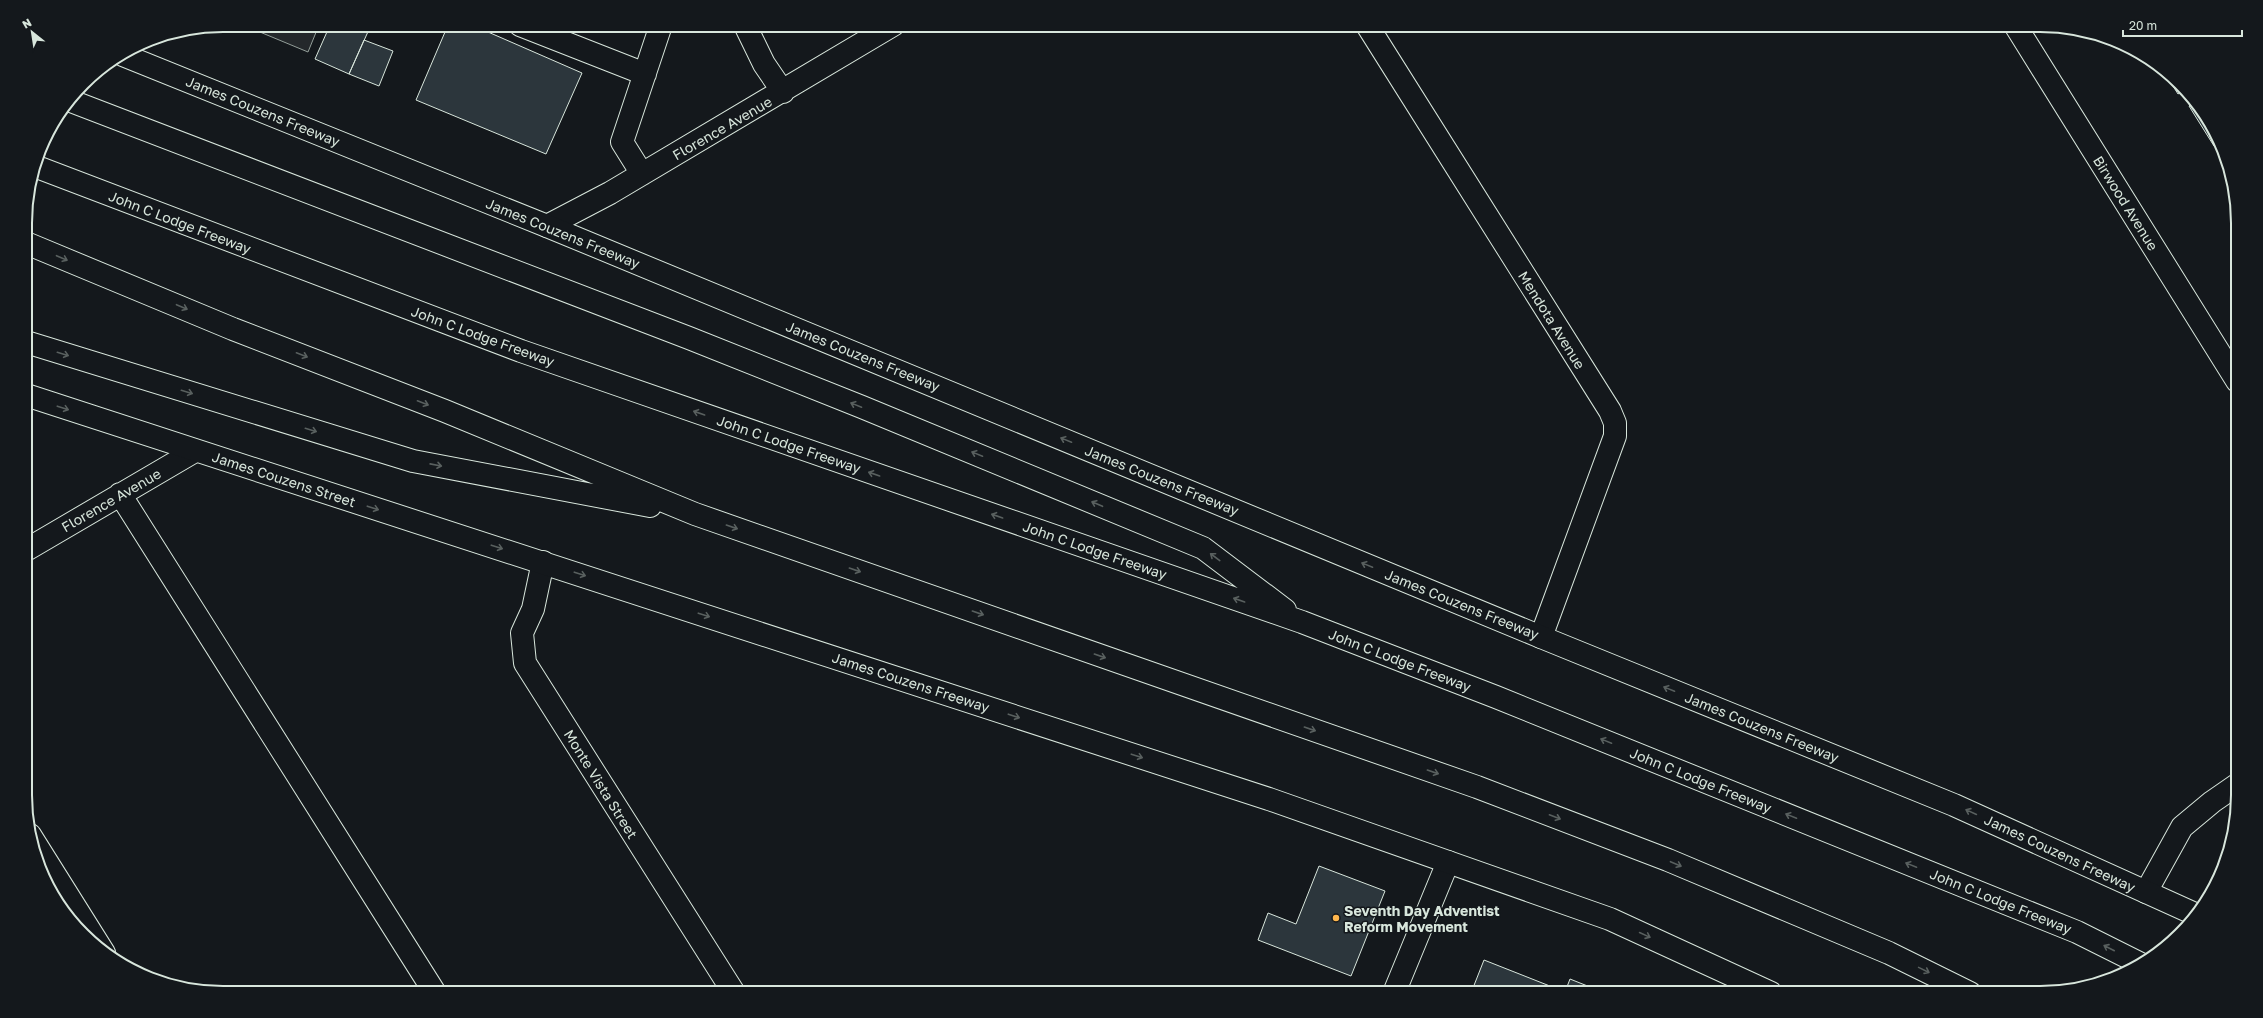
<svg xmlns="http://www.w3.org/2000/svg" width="2263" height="1018" viewBox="0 0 2263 1018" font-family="'Golos Text',sans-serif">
  <rect width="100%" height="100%" fill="#14181c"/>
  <path fill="#24282b" stroke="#939e99" d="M243,25H319L308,52Z"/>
  <path fill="#2c363c" stroke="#d8e6dc" d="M330,25H371L349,74L315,59Z
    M448,25H472L582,73L546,154L416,100Z
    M364,40L393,51L379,86L349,74Z
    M2161,67L2184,90L2178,94Z
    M2196,101L2220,142L2214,146L2189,106Z
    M2226,160L2230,174L2223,162Z
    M1319,866L1385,891L1351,976L1258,940L1268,913L1296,924Z
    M1484,960L1565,992L1570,979L1605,993H1471Z"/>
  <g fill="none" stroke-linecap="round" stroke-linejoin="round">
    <defs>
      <path id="minor" d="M520,25L645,74
        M745,25L764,64L783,92
        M1367,25L1610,411L1615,423V436L1541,637
        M2015,25L2237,381
        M642,174L622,142L661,25
        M547,226L610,193L893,25
        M120,494L435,993
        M26,550L195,451
        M543,562L533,609L522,633L525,663L734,993
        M30,835L104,953
        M2146,892L2182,827L2212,802L2238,784
        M1394,993L1448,862"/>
      <path id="major" d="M123,55L547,226L1541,637L1954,805L2197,915
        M26,395L1269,799L1610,919L1771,993"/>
      <path id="highway" d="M71,101L689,338L862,407L1203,548L1285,610
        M37,167L521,351L1302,622L1496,697L2077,932L2141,964
        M26,243L233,329L445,411L695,514L1477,787L1668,860L1889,953L1970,993
        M26,342L413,461L650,506"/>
    </defs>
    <use href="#minor" stroke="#d8e6dc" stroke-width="24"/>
    <use href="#major" stroke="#d8e6dc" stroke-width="24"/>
    <use href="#highway" stroke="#d8e6dc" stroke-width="24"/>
    <use href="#minor" stroke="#14181c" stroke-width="22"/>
    <use href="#major" stroke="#14181c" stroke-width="22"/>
    <use href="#highway" stroke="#14181c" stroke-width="22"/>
  </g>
  <defs><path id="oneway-shaft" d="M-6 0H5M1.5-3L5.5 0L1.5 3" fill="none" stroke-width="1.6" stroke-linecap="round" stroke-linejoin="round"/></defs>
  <g stroke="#59605f">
    <use href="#oneway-shaft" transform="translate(62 258) rotate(23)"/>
    <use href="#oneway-shaft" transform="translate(182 307) rotate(23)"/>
    <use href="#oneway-shaft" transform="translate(63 354) rotate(17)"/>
    <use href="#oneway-shaft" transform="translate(302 355) rotate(21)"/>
    <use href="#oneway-shaft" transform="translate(187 392) rotate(17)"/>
    <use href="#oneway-shaft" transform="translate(423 403) rotate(21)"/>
    <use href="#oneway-shaft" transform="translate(856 405) rotate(-158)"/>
    <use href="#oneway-shaft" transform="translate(63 408) rotate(18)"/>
    <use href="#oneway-shaft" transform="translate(699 413) rotate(-161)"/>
    <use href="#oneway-shaft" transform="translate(311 430) rotate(17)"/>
    <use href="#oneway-shaft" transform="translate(1066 440) rotate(-158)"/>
    <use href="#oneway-shaft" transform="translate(977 454) rotate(-158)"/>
    <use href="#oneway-shaft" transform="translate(436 465) rotate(11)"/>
    <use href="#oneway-shaft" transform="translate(874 474) rotate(-161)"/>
    <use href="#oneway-shaft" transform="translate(1097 504) rotate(-157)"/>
    <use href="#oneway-shaft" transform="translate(373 508) rotate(18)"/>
    <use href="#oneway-shaft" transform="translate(997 516) rotate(-161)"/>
    <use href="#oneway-shaft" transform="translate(732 527) rotate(19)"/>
    <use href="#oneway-shaft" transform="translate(497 547) rotate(18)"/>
    <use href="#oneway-shaft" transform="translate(1215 557) rotate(-143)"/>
    <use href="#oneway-shaft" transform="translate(1367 565) rotate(-158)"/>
    <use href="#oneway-shaft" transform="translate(855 570) rotate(19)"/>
    <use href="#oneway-shaft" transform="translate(580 574) rotate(18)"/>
    <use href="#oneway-shaft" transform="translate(1239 600) rotate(-161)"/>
    <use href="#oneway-shaft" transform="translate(978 613) rotate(19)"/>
    <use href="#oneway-shaft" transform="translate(704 615) rotate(18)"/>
    <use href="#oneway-shaft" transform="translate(1100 656) rotate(19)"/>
    <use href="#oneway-shaft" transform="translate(1669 689) rotate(-158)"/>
    <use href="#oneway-shaft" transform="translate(1014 716) rotate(18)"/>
    <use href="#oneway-shaft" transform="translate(1310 729) rotate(19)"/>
    <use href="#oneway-shaft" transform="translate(1606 741) rotate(-158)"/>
    <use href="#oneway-shaft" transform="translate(1137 756) rotate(18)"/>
    <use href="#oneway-shaft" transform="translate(1433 772) rotate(19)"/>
    <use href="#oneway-shaft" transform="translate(1971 812) rotate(-155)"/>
    <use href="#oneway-shaft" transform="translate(1791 816) rotate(-158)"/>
    <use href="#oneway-shaft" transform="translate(1555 817) rotate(21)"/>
    <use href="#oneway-shaft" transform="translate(1676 864) rotate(23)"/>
    <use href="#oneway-shaft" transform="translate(1911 865) rotate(-158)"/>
    <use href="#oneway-shaft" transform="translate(1645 935) rotate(25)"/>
    <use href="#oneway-shaft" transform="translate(2109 948) rotate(-153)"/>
    <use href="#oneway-shaft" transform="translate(1924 970) rotate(26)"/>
  </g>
  <circle fill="#ffb74d" stroke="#14181c" stroke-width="1.5" cx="1336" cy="918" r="4"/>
  <g text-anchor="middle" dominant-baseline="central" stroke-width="3" stroke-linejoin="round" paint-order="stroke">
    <g font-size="14" fill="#d8e6dc" stroke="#14181c">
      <text transform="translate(263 111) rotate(22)">James Couzens Freeway</text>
      <text transform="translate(722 128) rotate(-30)">Florence Avenue</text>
      <text transform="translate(2126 203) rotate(58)">Birwood Avenue</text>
      <text transform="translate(180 222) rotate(21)">John C Lodge Freeway</text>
      <text transform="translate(563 233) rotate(22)">James Couzens Freeway</text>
      <text transform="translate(1552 320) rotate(58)">Mendota Avenue</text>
      <text transform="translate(483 336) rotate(20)">John C Lodge Freeway</text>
      <text transform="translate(863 356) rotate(22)">James Couzens Freeway</text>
      <text transform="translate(789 444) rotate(19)">John C Lodge Freeway</text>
      <text transform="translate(284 479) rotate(18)">James Couzens Street</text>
      <text transform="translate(1162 480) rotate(22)">James Couzens Freeway</text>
      <text transform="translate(111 500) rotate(-30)">Florence Avenue</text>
      <text transform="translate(1095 550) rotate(19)">John C Lodge Freeway</text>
      <text transform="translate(1462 604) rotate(22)">James Couzens Freeway</text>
      <text transform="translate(1400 660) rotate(21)">John C Lodge Freeway</text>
      <text transform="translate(911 682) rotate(18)">James Couzens Freeway</text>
      <text transform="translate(1762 727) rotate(22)">James Couzens Freeway</text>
      <text transform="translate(1701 780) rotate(22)">John C Lodge Freeway</text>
      <text transform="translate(601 784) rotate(58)">Monte Vista Street</text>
      <text transform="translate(2060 853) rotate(25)">James Couzens Freeway</text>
      <text transform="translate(2001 901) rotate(22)">John C Lodge Freeway</text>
    </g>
    <g font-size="14" font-weight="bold" fill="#d8e6dc" stroke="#14181c" text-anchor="start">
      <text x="1344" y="910">Seventh Day Adventist<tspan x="1344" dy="16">Reform Movement</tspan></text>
    </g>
  </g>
  <path d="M0 0H2263V1018H0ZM223 32H2040A191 191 0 0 1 2231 223V795A191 191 0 0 1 2040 986H223A191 191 0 0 1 32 795V223A191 191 0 0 1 223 32Z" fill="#14181c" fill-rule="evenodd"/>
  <path fill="none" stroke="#d8e6dc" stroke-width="2" d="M223 32H2040A191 191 0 0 1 2231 223V795A191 191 0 0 1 2040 986H223A191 191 0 0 1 32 795V223A191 191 0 0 1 223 32Z"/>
  <g transform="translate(32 32) rotate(330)" stroke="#14181c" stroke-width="3" paint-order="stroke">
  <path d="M0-3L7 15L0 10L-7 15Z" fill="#d8e6dc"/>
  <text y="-6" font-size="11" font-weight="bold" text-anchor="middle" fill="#d8e6dc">N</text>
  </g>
  <path d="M2123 30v6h119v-6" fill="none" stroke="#d8e6dc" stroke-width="2"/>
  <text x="2129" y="30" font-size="12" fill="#d8e6dc" stroke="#14181c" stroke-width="3" paint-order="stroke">20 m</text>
</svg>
